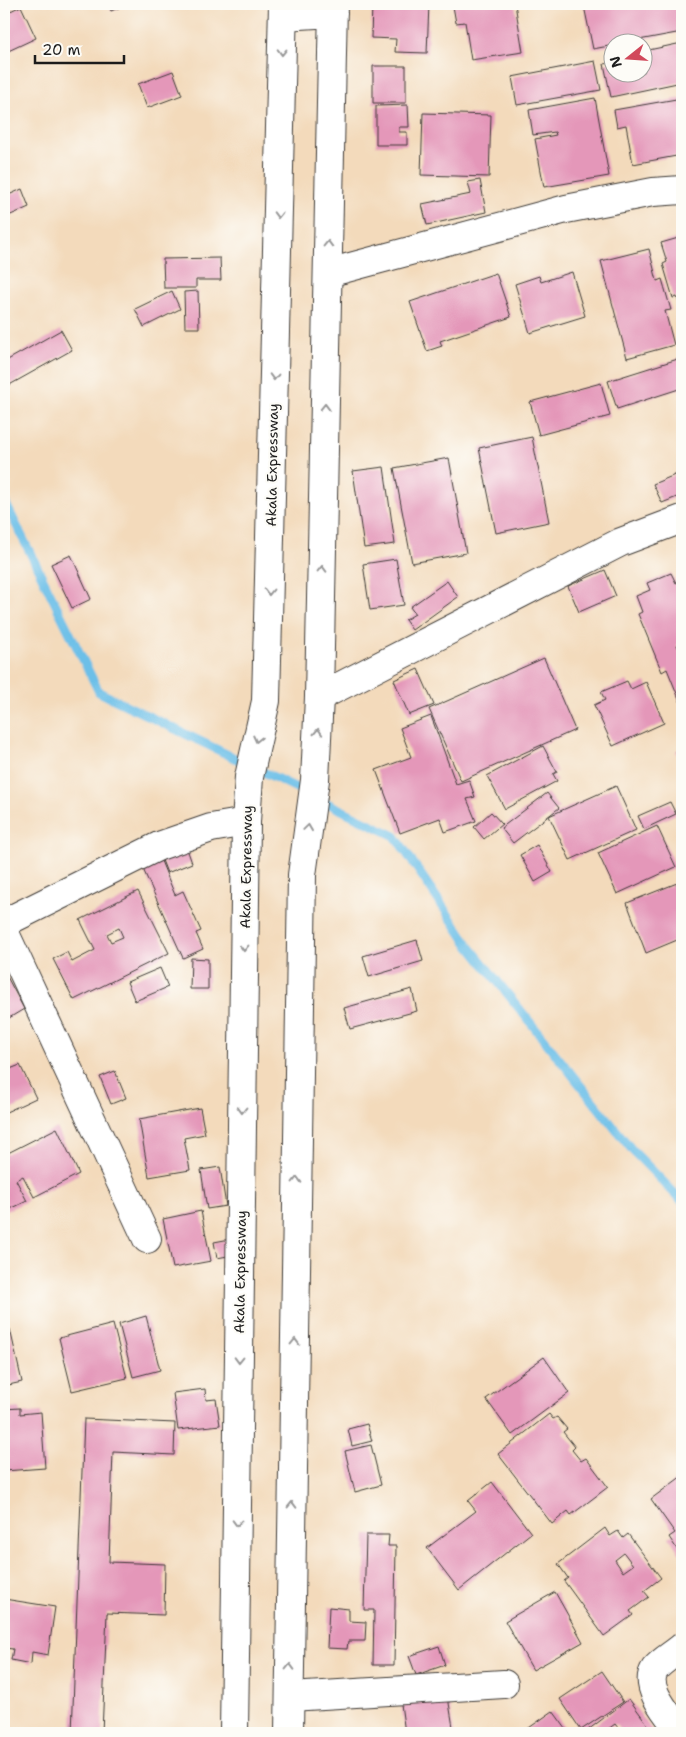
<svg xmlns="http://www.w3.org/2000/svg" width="686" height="1737" viewBox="0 0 686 1737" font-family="'Shantell Sans',sans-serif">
  <rect width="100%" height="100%" fill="#fdfcf7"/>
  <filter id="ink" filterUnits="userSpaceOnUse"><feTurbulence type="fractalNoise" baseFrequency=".02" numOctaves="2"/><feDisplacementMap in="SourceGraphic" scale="10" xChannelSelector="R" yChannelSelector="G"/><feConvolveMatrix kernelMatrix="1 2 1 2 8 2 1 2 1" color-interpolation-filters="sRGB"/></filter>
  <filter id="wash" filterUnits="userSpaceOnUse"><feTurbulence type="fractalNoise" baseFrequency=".0096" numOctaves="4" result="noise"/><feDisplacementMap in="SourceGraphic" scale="20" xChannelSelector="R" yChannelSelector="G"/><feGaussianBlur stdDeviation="1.12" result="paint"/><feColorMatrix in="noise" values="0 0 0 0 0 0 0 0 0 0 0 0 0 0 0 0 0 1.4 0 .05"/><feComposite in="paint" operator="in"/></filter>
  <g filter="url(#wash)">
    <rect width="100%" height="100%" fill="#f3dabb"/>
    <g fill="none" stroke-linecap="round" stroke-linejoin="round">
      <path stroke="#6cbfe8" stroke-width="9" d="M4,500L99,692L395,836L470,947L633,1151L682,1201"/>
    </g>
    <g id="blocks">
      <path fill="#e497b9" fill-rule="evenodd" d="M108,4H128L111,11Z
        M372,4H429L427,53L395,52L396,39L371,38Z
        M463,4H515L523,52L471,60L465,22L456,23L453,6Z
        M593,4H682V32L628,42H614V45L593,49L584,6Z
        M21,6L36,38L4,53V14Z
        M682,43V82L611,97L604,64L614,62V72H644V51Z
        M595,61L601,90L517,105L512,77Z
        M373,66H406V103H373Z
        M173,71L182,95L147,108L138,84Z
        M595,98L609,176L544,187L535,139L556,135L555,132L533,135L529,110Z
        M682,98V155L633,164L626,125L617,127L614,110Z
        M408,105L409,127H399V132H407V145H376V106Z
        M423,113L491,115L489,177L421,175Z
        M480,180L486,212L427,225L422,204L471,194L468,182Z
        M22,189L29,207L6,217L4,212V197Z
        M682,237V313L677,297L673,298L663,264L667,262L661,243Z
        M649,249L657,281L662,279L671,310L665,311L674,345L627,358L601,261Z
        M220,258L221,280H196V288H164L163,259Z
        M572,272L585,316L530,333L515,284L539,276L541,282Z
        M496,273L511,317L440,341L442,346L427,351L410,302Z
        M172,291L180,309L144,327L135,309Z
        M198,291L199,328H185L184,292Z
        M61,330L72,350L4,388V362Z
        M681,358L682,388L617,409L608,381Z
        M601,383L610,416L539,435L530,402Z
        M532,437L549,522L496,533L479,448Z
        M449,458L466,553L412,563L394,468Z
        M384,467L395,544L364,548L353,471Z
        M682,472V495L662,503L653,484Z
        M71,555L91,599L72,608L51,564Z
        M396,559L404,605L370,610L363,564Z
        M605,570L616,596L579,612L568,586Z
        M671,573L676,583L682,580V647L681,643L677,645L680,652L682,651V706L667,669L662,672L638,614L642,612L636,596L650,590L647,583Z
        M447,581L458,597L412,630L405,620L415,614L410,607Z
        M544,658L575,730L461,781L429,709Z
        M418,669L434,705L409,715L394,680Z
        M627,681L631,689L646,682L664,723L613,746L594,705L605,700L601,692Z
        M431,716L456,784L469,780L475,797L467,799L476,821L445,832L440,818L400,833L376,770L411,757L400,728Z
        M543,746L557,772L553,774L557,781L505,809L487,776Z
        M682,748V766L676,751Z
        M616,786L636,830L570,860L549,816Z
        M547,793L559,808L513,843L501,828Z
        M670,802L676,814L644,829L638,816Z
        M491,812L502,824L484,839L474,827Z
        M657,826L676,867L617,894L598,853Z
        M537,845L552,872L535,882L520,855Z
        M186,846L192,863L167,873L160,855Z
        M161,861L175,895L183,891L201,931L196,933L203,949L183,958L143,869Z
        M682,881V938L646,953L627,903Z
        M138,891L169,953L74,1000L53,959L67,952L72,962L95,950L80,920ZM119,928L123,937L111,942L107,934Z
        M417,940L423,961L369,977L363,956Z
        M191,958L208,959V989H190Z
        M160,968L168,987L135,1001L127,982Z
        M4,971L24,1009L4,1021Z
        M412,989L417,1011L350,1029L344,1008Z
        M4,1056L10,1069L20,1065L36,1098L4,1113Z
        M115,1071L126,1098L111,1104L100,1077Z
        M200,1108L205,1134L184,1138L190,1170L149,1177L139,1119Z
        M57,1128L79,1174L34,1197L23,1176L16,1180L27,1201L4,1212V1155Z
        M220,1167L226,1206L207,1209L201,1170Z
        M201,1211L211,1261L173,1268L163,1219Z
        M230,1239L233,1255L217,1258L214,1242Z
        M146,1316L160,1370L133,1377L119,1324Z
        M113,1324L127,1378L72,1391L59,1338Z
        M10,1329L22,1382L4,1386V1330Z
        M544,1357L569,1393L512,1435L486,1399Z
        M205,1389L206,1400L216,1399L220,1425L178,1430L173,1393Z
        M20,1408V1414L41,1412L45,1468L4,1471V1409Z
        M549,1414L553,1419L557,1417L567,1429L563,1432L575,1447L572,1450L581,1461L586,1458L608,1487L571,1515L568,1511L552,1524L498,1454Z
        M84,1419L175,1423L174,1455L113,1452L109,1562L165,1564L164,1615L107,1613L102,1733H72Z
        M367,1424L372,1441L352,1446L348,1429Z
        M371,1445L381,1485L355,1492L345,1451Z
        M682,1476V1557L669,1537L675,1533L651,1499Z
        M492,1482L531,1533L459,1590L427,1548L476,1511L468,1501Z
        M605,1528L610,1536L618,1531L623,1538L628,1534L661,1578L644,1591L649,1597L630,1611L633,1615L604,1636L564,1581L568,1578L558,1564ZM624,1553L633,1565L623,1572L615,1560Z
        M366,1535H389L388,1546H396L394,1665H373L374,1610H364Z
        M555,1592L583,1642L533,1670L505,1621Z
        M4,1599L55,1607L48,1655L32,1652L31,1664L11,1660L13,1649L4,1648Z
        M329,1607L349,1609V1621L366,1622L365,1641H348L347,1649L327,1648Z
        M439,1646L445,1665L416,1675L409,1656Z
        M602,1671L623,1702L581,1730L560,1699Z
        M448,1697L454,1733H405L401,1704Z
        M629,1699L654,1733H614L619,1729L615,1724L604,1732L605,1733H584Z
        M553,1711L569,1733H529L526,1730Z"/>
    </g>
  </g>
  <g filter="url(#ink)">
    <use href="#blocks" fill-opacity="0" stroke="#3c3834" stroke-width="1"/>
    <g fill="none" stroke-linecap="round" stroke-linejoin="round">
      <defs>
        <path id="minor" d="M328,273L566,209L653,192L682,190
          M319,697L621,542L682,519
          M4,923L159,846L211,828L246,822
          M4,931L147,1239
          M290,1697L504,1684
          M682,1733C671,1718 642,1688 655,1669C661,1661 674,1654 682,1647"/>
        <path id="major" d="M283,16L333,13
          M234,1733L246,822L249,777L266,701L283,4
          M289,1733L302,875L315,780L319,697L333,4"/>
      </defs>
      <use href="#minor" stroke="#3c3834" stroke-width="30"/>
      <use href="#major" stroke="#3c3834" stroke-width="30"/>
      <use href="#minor" stroke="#fff" stroke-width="28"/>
      <use href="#major" stroke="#fff" stroke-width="28"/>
    </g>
    <defs><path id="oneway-chevron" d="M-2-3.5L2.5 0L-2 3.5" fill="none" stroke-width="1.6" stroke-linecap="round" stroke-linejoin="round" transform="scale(1.25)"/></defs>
    <g stroke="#999">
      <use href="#oneway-chevron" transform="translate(282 52) rotate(91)"/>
      <use href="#oneway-chevron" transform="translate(278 215) rotate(91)"/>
      <use href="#oneway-chevron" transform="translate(328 244) rotate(-89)"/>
      <use href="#oneway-chevron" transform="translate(274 377) rotate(91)"/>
      <use href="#oneway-chevron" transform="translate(325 407) rotate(-89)"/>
      <use href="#oneway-chevron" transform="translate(322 569) rotate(-89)"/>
      <use href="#oneway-chevron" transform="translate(269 592) rotate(91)"/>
      <use href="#oneway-chevron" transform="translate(318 732) rotate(-87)"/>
      <use href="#oneway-chevron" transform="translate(257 739) rotate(103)"/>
      <use href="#oneway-chevron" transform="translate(308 828) rotate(-82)"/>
      <use href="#oneway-chevron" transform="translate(244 948) rotate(91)"/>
      <use href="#oneway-chevron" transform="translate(242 1110) rotate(91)"/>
      <use href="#oneway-chevron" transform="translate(297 1180) rotate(-89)"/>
      <use href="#oneway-chevron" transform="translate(295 1342) rotate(-89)"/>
      <use href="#oneway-chevron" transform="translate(239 1360) rotate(91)"/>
      <use href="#oneway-chevron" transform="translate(292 1505) rotate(-89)"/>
      <use href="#oneway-chevron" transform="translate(237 1523) rotate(91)"/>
      <use href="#oneway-chevron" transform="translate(290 1667) rotate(-89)"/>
    </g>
  </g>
  <g text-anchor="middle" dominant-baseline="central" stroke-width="4.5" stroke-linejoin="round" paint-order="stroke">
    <g font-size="14" fill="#1c1c1c" stroke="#fdfcf7">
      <text transform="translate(272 465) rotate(-89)">Akala Expressway</text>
      <text transform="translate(246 867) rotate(-89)">Akala Expressway</text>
      <text transform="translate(240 1272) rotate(-89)">Akala Expressway</text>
    </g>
  </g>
  <rect width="686" height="1737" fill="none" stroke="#fdfcf7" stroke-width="20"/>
  <g transform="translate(628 58) rotate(253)"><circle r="24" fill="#fdfcf7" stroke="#a3a29f"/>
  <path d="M0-4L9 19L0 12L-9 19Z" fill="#d1495b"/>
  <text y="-8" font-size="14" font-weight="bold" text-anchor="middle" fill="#1c1c1c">N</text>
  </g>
  <path d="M35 55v8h89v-8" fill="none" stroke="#1c1c1c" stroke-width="2.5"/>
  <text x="42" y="55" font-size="15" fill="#1c1c1c" stroke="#fdfcf7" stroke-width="4" paint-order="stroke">20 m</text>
</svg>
